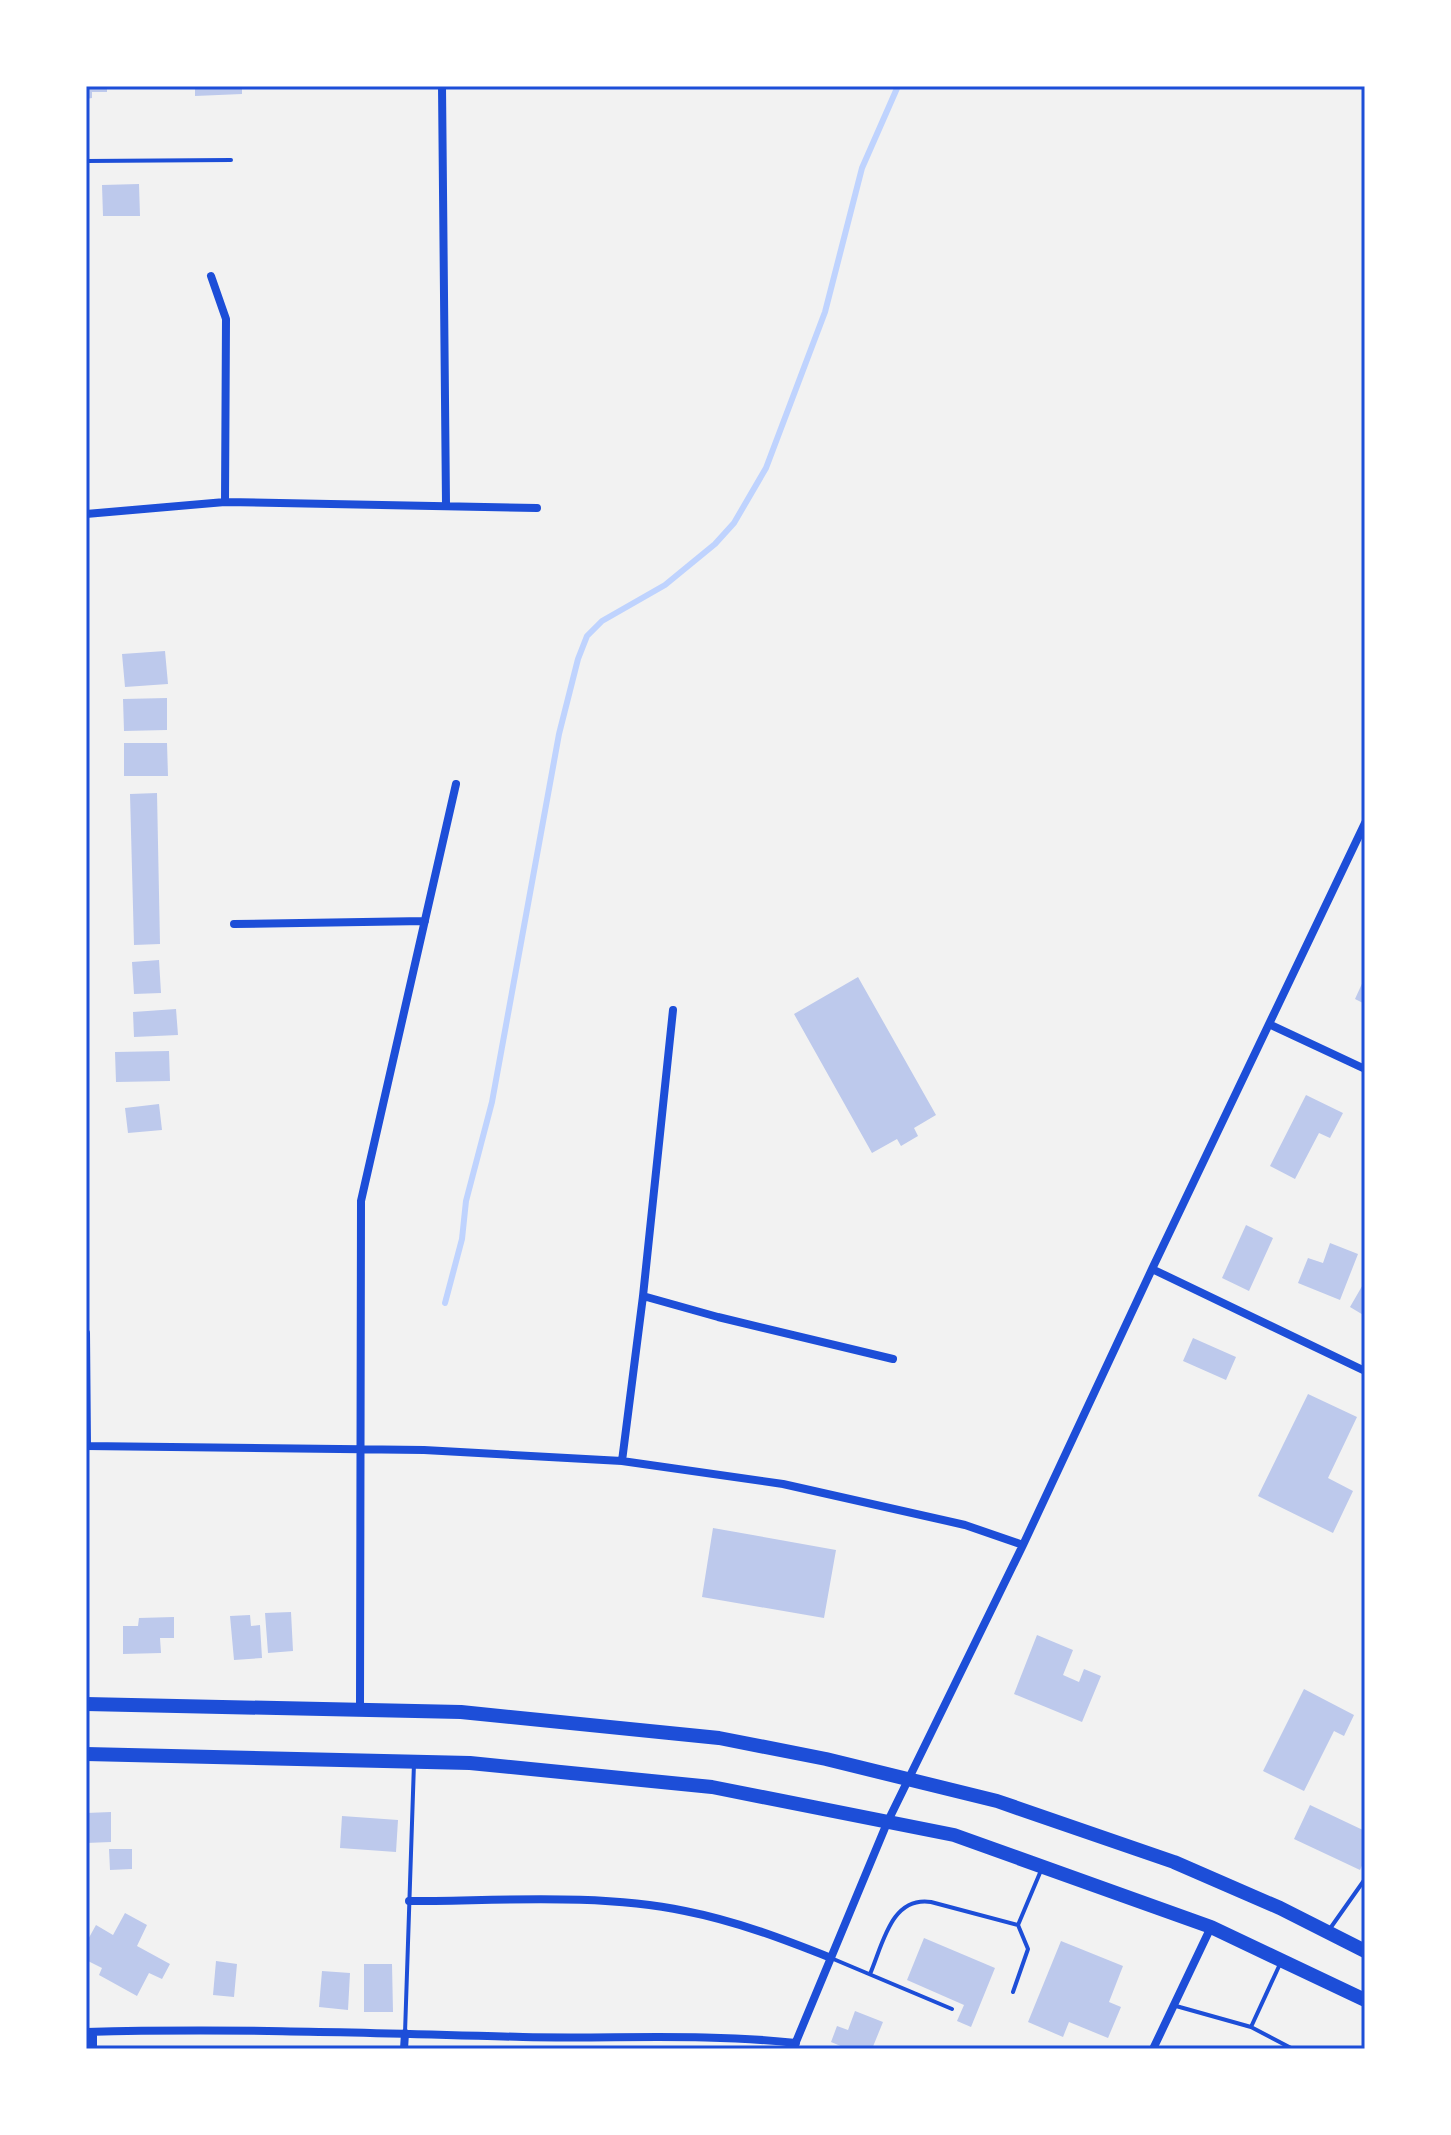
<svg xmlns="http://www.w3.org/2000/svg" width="1451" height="2135" viewBox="0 0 1451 2135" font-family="Roboto,sans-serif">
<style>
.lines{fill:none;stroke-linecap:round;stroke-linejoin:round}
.stream{stroke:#bfd3fe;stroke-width:6}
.building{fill:#bdc9ec}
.service{stroke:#1d4ed8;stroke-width:4}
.minor{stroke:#1d4ed8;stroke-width:8}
.trunk{stroke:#1d4ed8;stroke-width:14}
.neatline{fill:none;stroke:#1d4ed8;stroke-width:3}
</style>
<rect width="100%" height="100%" fill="#f2f2f2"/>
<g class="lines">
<path class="stream" d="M445 1303 462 1239 466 1201 492 1102 559 734 578 659 587 636 602 621 665 585 715 544 734 523 766 468 825 312 862 168 898 86"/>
</g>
<path class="building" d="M86 86H107V92H92V98L86 99Z
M195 86H242V94L195 96Z
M139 184 140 216H103L102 185Z
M165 651 168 684 125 687 122 654Z
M167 698V730L124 731 123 699Z
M124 743H167L168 776H124Z
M157 793 160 944 134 945 130 794Z
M159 960 161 993 134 994 132 962Z
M858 977 936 1115 914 1128 918 1136 901 1146 897 1139 872 1153 794 1014Z
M1365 977V1004L1355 999Z
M176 1009 178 1035 134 1037 133 1012Z
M169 1051 170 1081 116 1082 115 1052Z
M1306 1095 1343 1113 1330 1138 1319 1133 1295 1179 1270 1166Z
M159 1104 162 1130 128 1133 125 1108Z
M1246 1225 1273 1238 1249 1291 1222 1278Z
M1330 1243 1358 1254 1340 1300 1298 1283 1308 1258 1323 1263Z
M1365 1281V1316L1350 1307Z
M1193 1338 1236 1357 1226 1380 1183 1361Z
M1308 1394 1357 1417 1328 1478 1353 1491 1333 1533 1258 1496Z
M713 1528 836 1550 824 1618 702 1597Z
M291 1612 293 1651 268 1653 265 1613Z
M250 1615 251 1626 260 1625 262 1658 234 1660 230 1616Z
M174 1617V1638H160L161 1653 123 1654V1626H138L139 1618Z
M1037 1635 1073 1650 1063 1675 1079 1682 1084 1669 1101 1676 1082 1722 1014 1694Z
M1304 1689 1354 1715 1344 1736 1334 1731 1304 1791 1263 1771Z
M1310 1805 1365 1831V1859L1360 1870 1294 1839Z
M111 1812V1842L86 1843V1813Z
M342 1816 398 1820 396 1852 340 1848Z
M109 1849H132V1869L110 1870Z
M125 1913 147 1925 137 1946 170 1964 162 1979 149 1973 137 1996 99 1975 102 1968 86 1960V1943L96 1925 113 1935Z
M924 1938 995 1968 971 2027 957 2021 964 2005 907 1980Z
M1061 1941 1123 1966 1109 2002 1121 2007 1108 2038 1069 2022 1063 2037 1028 2022Z
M216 1961 237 1964 234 1997 213 1995Z
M364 1964H392L393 2012H364Z
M322 1971 350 1973 348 2010 319 2007Z
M855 2011 883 2022 872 2049H843V2047L831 2042 837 2026 848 2030Z"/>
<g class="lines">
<path class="service" d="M86 161 231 160
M86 1465 87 1446
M1329 1930 1365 1879
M831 1958 952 2009
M870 1974C883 1944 891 1896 931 1902L1018 1925 1042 1868
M1013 1992 1028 1949 1018 1925
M1176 2006 1251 2027 1293 2049
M1251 2027 1280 1964
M405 2033 414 1763"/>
<path class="minor" d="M442 86 446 504
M211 276 226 319 225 502
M86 514 225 502 537 508
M234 924 425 921
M1269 1024 1365 1069
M1152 1269 1365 1371
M643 1296 718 1317 893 1359
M86 1333 87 1446
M86 1446 424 1450 622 1461 783 1484 965 1525 1023 1545
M622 1461 643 1296 673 1010
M360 1710 361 1201 456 784
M409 1901C497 1901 598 1893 685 1911 736 1921 783 1939 831 1958
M86 2032C232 2028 377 2033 523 2037 614 2039 705 2033 796 2043
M93 2032V2049
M404 2049 405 2033
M793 2049 887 1823 1023 1545 1152 1269 1365 823
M1153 2049 1211 1927"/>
<path class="trunk" d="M86 1704 461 1712 719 1738 826 1759 997 1801 1174 1862 1280 1908 1365 1951
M86 1754 470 1763 712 1787 954 1835 1211 1927 1365 2000"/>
</g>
<rect width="1451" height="2135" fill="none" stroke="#ffffff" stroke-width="176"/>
<rect x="88" y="88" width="1275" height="1959" class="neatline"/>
</svg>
